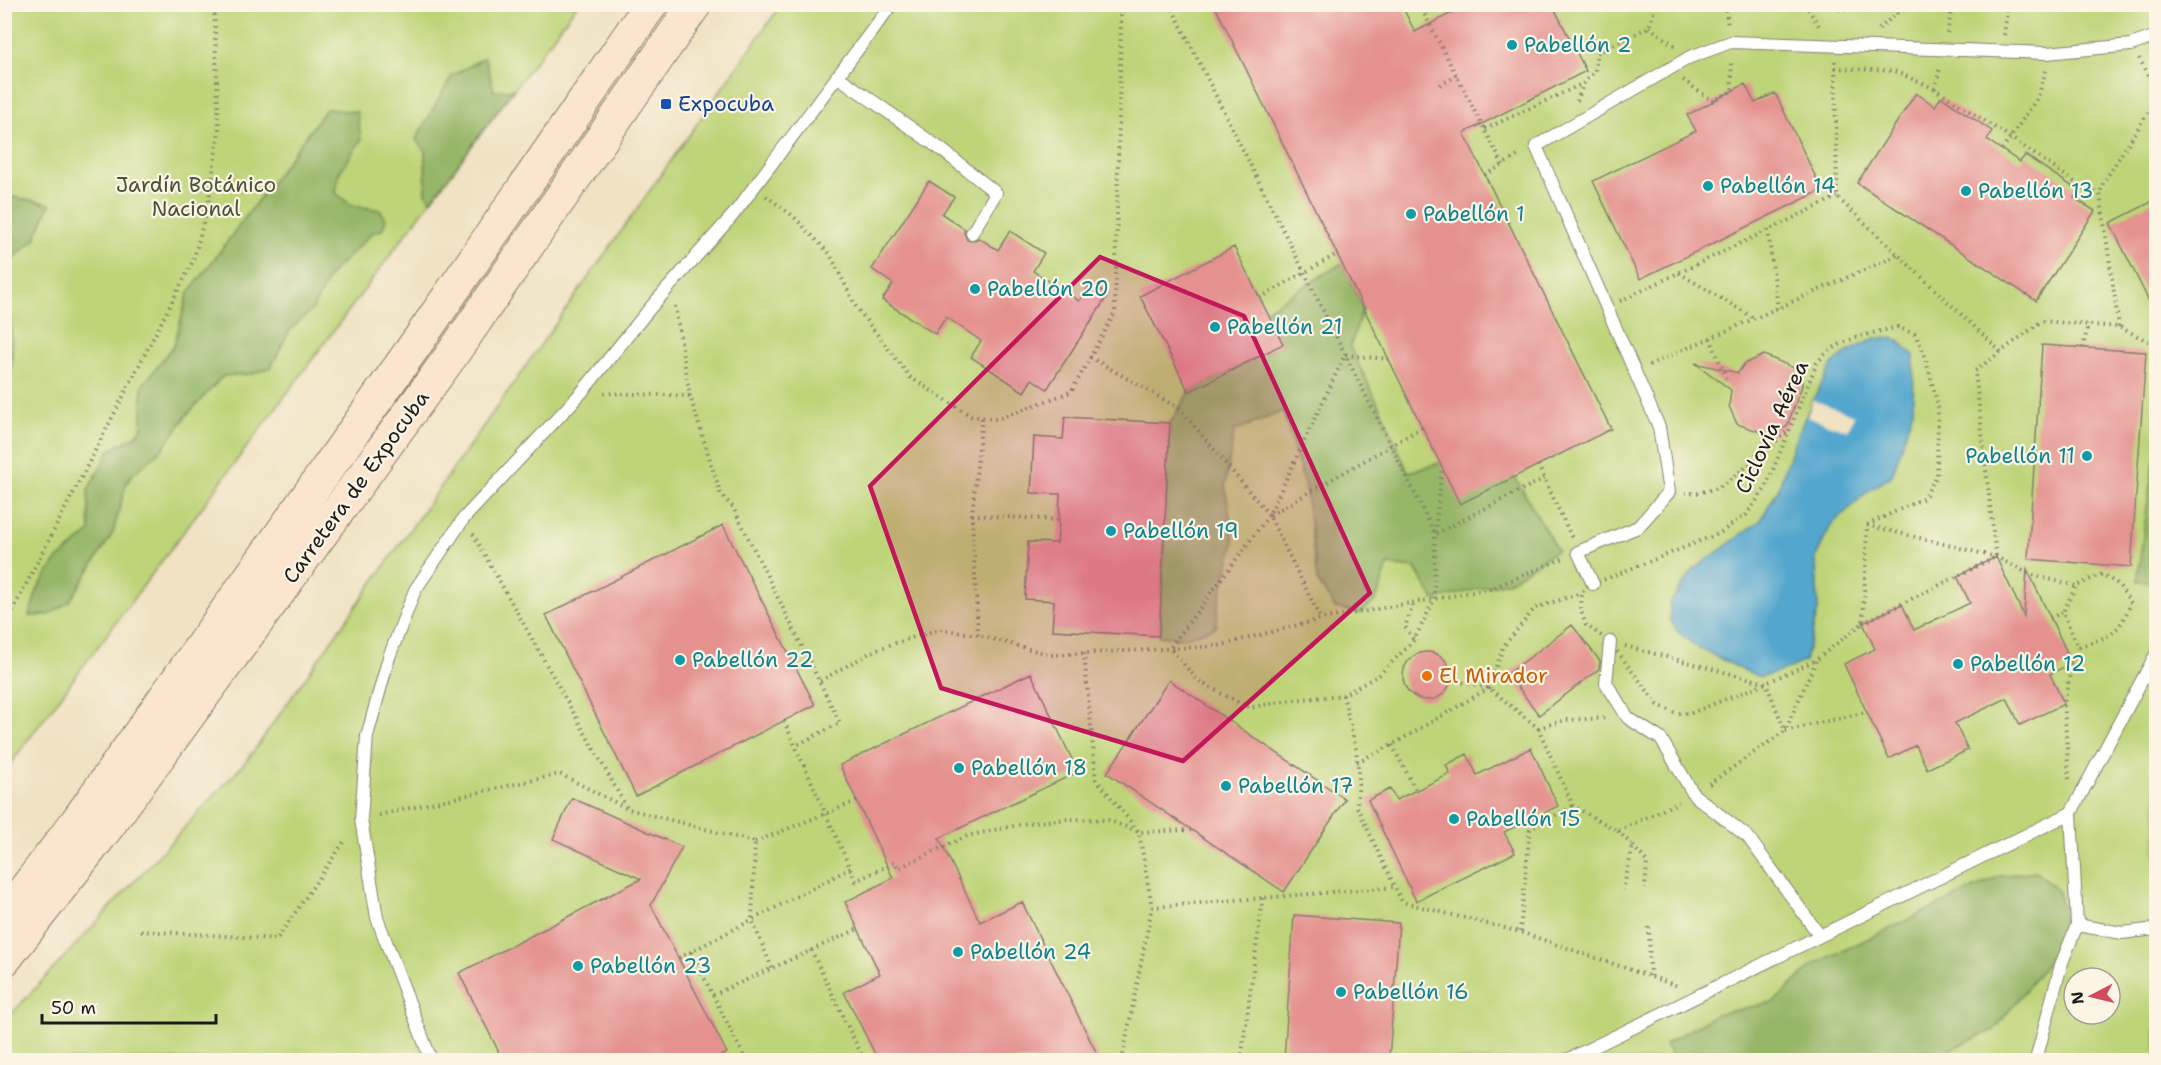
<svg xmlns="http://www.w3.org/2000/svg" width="2161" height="1065" viewBox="0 0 2161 1065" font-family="'Shantell Sans',sans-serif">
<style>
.green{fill:#bed478;stroke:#6d784a;stroke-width:1.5;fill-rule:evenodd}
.forest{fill:#96b668;stroke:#596942;stroke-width:1.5}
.water{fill:#52a6ce;stroke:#376175;stroke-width:1.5}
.pier{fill:#f0e2c3}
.building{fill:#e4918f}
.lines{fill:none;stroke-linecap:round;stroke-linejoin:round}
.lane-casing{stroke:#867f70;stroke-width:14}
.secondary-casing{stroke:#867f70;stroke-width:35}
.path{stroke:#867f70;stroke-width:4;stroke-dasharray:1.5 4.5;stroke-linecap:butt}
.lane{stroke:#fff;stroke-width:12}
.secondary{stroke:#fbe5cf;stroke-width:33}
.marked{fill:#c2185b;fill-opacity:0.2;stroke:#c2185b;stroke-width:4.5;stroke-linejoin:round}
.culture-dot{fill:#0f9aa8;stroke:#fcf5e5;stroke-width:2}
.transit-dot{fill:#1a4fb4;stroke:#fcf5e5;stroke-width:2}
.food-dot{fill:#e8710a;stroke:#fcf5e5;stroke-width:2}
.labels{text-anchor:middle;stroke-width:4.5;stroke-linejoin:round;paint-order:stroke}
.culture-label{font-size:21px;fill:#0d838f;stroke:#fcf5e5;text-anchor:start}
.transit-label{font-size:21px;fill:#164399;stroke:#fcf5e5;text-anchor:start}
.park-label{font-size:21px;fill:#4d5338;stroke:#fcf5e5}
.street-label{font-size:21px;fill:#1c1c1c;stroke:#fcf5e5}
.food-label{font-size:21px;fill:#c56008;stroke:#fcf5e5;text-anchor:start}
</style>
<rect width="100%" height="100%" fill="#fcf5e5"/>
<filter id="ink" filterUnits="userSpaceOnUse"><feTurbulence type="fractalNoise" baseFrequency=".0167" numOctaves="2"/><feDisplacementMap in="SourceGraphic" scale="12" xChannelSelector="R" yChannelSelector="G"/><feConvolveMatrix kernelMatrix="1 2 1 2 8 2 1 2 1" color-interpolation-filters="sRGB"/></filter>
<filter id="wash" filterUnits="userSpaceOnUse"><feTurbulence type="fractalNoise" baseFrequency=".008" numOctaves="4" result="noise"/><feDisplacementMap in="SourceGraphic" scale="24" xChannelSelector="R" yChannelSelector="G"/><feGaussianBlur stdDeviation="1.35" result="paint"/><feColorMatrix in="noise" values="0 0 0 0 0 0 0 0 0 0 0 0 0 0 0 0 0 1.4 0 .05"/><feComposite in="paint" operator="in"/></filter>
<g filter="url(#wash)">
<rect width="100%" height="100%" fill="#f0e2c3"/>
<path class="green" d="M4 5H577L5 771H4Z
M781 5H2156V1060H5L4 1022 248 759ZM2074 978H2110V1014H2074Z"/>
<path class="forest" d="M485 57 494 91 514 89 431 201 426 193 425 151 416 139 452 76Z
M326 109 357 112 361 140 339 173 336 193 351 205 380 210 386 219 382 230 373 232 330 275 312 310 290 330 271 367 252 374 223 376 187 415 163 448 131 476 126 484 113 533 70 601 49 615 29 616 38 588 56 561 90 532 88 490 110 450 136 436 142 427V386L174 345 188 294Z
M14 197 50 204 35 239 5 266V200Z
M1342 263 1363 308 1350 347 1384 416 1408 472 1440 463 1515 477 1557 550 1510 581 1434 600 1415 568 1388 565 1376 600 1360 613 1335 608 1317 580 1306 490 1283 411 1234 431 1225 486 1234 543 1218 604 1216 627 1184 638 1159 636 1170 423 1189 392 1283 344 1266 310Z
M5 294C15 333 14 368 5 407Z
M2156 451V583L2137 582 2150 485Z
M2036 871 2059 892 2066 932 2047 963 1994 1030 1927 1060H1674L1665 1044 1717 1014 1774 1002 1813 965 2000 876Z"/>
<path class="water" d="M1875 338H1895L1914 355 1913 410 1892 476 1868 491 1831 525 1816 557 1818 610 1805 661 1786 670 1761 677 1743 670 1697 647 1679 633 1670 620V603L1694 569 1760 521 1778 489 1792 447 1813 400 1832 365 1848 352Z"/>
<path class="pier" d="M1813 400 1854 415 1848 431 1807 417Z"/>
<g id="blocks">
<path class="building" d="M1214 4H1401L1415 32 1469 4H1552L1586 71 1464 133 1611 429 1460 504Z
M1745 84 1755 103 1775 93 1822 190 1640 279 1593 181 1696 131 1687 115Z
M1916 93 1935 106 1941 97 1992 131 1987 140 2020 162 2025 155 2079 191 2074 198 2095 211 2036 301 1857 183Z
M929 181 954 197 942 214 965 229 964 233 967 240 972 241 979 238 998 250 1010 231 1044 253 1033 271 1079 301 1091 284 1108 295 1047 389 1032 379 1024 392 971 357 981 341 946 317 935 334 882 300 893 284 872 269Z
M2157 199V317L2110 223Z
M1234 247 1283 344 1189 392 1140 296Z
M2042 345 2146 352 2131 567 2028 559Z
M1764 355 1801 371 1802 386 1787 426 1772 436 1737 424 1729 406 1731 390 1695 363 1738 373 1744 364Z
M1065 417 1170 423 1159 636 1052 630 1054 601 1025 599 1028 542 1057 543 1059 520 1060 494 1031 493 1034 437 1063 439Z
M723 525 815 705 636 796 546 615Z
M1996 557 2024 616 2027 569 2072 663 2050 674 2064 704 2020 725 2007 698 1955 723 1968 750 1927 769 1916 745 1889 759 1844 664 1875 649 1863 623 1902 604 1914 630 1970 603 1957 576Z
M1572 625 1600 661 1599 669 1539 715 1508 674Z
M1403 676a24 24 0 1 1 48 0a24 24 0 1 1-48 0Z
M1031 673 1078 772 939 838 980 922 1022 902 1100 1060H878L844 992 880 974 845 902 893 878 840 765Z
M1169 680 1345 799 1284 892 1107 773Z
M1531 748 1558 806 1504 832 1515 853 1416 901 1368 800 1390 789 1396 800 1450 774 1446 765 1467 754 1477 775Z
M572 798 682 847 651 905 727 1053 712 1060H503L459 973 641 879 553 839Z
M1294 915 1399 923 1389 1060H1284Z"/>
</g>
</g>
<g filter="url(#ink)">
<use href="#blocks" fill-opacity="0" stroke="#867f70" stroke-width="1.5"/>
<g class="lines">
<defs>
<path id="lane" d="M837 76 942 150 996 193 972 233
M1593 584 1578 552 1638 527 1669 492 1659 427 1536 146 1690 57 1731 42 2047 53 2131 45 2156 36
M1610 642 1606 683 1628 718 1661 739 1694 795 1748 837 1820 936
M2077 925 2122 933 2156 929
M431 1060 377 918 361 819 367 736 389 657 415 590 464 518 582 392 651 307 733 215 892 4
M1567 1060 2071 813 2156 654
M2036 1060 2061 965 2077 925 2071 813"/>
<path id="secondary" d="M4 917 78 820 420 338 651 4
M4 960 105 830 451 356 695 4"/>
</defs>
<use href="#lane" class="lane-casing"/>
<use href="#secondary" class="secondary-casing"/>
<path class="path" d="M1170 4 1435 534 1545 478
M1419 4 1503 165
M1725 4 1728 26
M1805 4 1821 29
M1828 4C1841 14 1855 9 1869 4
M1880 4 1897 13
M1649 27 1675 46
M1879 29 1897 13 1913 4
M1947 33 1953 4
M2004 35 2008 4
M2139 58 2156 88
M1835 61 1837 197 2001 352
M1835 68 1894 71 1935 89 2010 137 2083 188 2100 194
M1683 80 1713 101 1732 91 1731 60
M1440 85 1457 76
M1935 89 1940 67
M1577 101 1584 83
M1485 129 1584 83 1595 71 1597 53 1649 27 1656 4
M2002 150 2038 97 2046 70
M1485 175 1521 154
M766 196 793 216 830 254 856 307 910 377 971 416 996 419 1071 392 1115 313 1121 14 1128 4
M1768 230 1778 308
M1679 273 1754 318
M1260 298 1337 254
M1620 301 1837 197
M675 306 690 396 721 495 733 507 840 723 795 746
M1897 327 1915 334 1924 353 1938 405 1937 475 1924 498 1867 525 1863 623 1816 660 1766 683 1691 713H1676L1658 705 1610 642 1586 625 1581 611 1582 592 1593 584 1718 534 1746 515 1765 489 1817 363C1837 338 1868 335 1897 327Z
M2119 327 2100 194 2103 183 2156 100
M1710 338 1726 378
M2083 348 2088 324
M1090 357 1180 409 1269 515 1321 619
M1389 359 1345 355 1269 515 1170 648 1198 681 1249 708 1284 701 1343 695 1379 675 1414 640 1434 600 1435 534 1442 466
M1649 365 1898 255
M604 393 690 396
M1538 465 1572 538
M1685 493H1698L1718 488 1761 456 1786 432
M972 515 1059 520
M1270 515 1423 427
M1867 525 1996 557 2029 574 2076 586
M473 534 627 808
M1413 605 1405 627 1414 640
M2050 618 2063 612
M1863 623 1996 557 1975 371 2042 321 2119 327 2156 345
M4 627 193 261 208 206 219 130 214 4
M978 635 972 515 982 417
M1625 646 1766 683 1785 731 1866 712
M1084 653 1096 779 1139 832 1152 907 1122 1060
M1451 680 1489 688 1538 728 1573 806 1618 831 1679 802
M820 681 877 649 940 629 978 635 1051 655 1218 646 1321 619 1490 589 1564 558
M1343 695 1356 749 1359 777 1357 807 1402 902 1520 932 1678 986
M784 721 856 881 895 862 898 868 967 836 1027 823 1068 819 1108 820 1139 832 1192 830
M1538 728 1565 720 1608 718
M1392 745 1416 791
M1357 762 1392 745 1489 688 1503 647 1535 608 1581 593
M2069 779 2064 704 2072 663 2078 647 2063 612 2076 586 2102 574 2118 584 2131 603C2118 636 2109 636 2078 647
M1709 784 1785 731 1816 661
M379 815 560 774 628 809 755 842 752 920 772 968
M1618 831 1633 846 1623 890
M755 842 857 801
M1633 846 1647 862 1645 889
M1152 907 1395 887
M1649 927 1650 976
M141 931 277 939 346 839
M1520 932 1530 829 1573 806
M811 950 864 1060
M691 952 746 1060
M679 958 851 868
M713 995 858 929
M1241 1060 1263 898"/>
<use href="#lane" class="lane"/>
<use href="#secondary" class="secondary"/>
</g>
</g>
<path class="marked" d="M1100 257 1244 316 1370 593 1183 761 941 688 870 486Z"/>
<g class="culture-dot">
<circle cx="1512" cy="45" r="6"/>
<circle cx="1708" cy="186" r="6"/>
<circle cx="1966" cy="191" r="6"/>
<circle cx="1411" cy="214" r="6"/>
<circle cx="975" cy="289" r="6"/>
<circle cx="1215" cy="327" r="6"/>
<circle cx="2087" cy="456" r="6"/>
<circle cx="1111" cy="531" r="6"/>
<circle cx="680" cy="660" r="6"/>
<circle cx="1958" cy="664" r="6"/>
<circle cx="959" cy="768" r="6"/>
<circle cx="1226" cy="786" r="6"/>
<circle cx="1454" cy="819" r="6"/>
<circle cx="958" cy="952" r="6"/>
<circle cx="578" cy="966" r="6"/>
<circle cx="1341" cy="992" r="6"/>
</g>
<rect class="transit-dot" x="660" y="98" width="12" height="12" rx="3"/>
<circle class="food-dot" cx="1427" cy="676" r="6"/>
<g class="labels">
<g class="culture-label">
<text x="1524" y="52">Pabellón 2</text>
<text x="1720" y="193">Pabellón 14</text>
<text x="1978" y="198">Pabellón 13</text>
<text x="1423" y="221">Pabellón 1</text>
<text x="987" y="296">Pabellón 20</text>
<text x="1227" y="334">Pabellón 21</text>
<text x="2075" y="463" text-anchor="end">Pabellón 11</text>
<text x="1123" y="538">Pabellón 19</text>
<text x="692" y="667">Pabellón 22</text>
<text x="1970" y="671">Pabellón 12</text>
<text x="971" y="775">Pabellón 18</text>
<text x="1238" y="793">Pabellón 17</text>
<text x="1466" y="826">Pabellón 15</text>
<text x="970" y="959">Pabellón 24</text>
<text x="590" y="973">Pabellón 23</text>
<text x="1353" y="999">Pabellón 16</text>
</g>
<g class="transit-label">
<text x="678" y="111">Expocuba</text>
</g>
<g class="park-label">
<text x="196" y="192">Jardín Botánico<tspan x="196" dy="24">Nacional</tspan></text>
</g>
<g class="street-label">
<text transform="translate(1772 427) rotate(-65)" y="7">Ciclovía Aérea</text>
<text transform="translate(356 487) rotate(-54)" y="7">Carretera de Expocuba</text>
</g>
<g class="food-label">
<text x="1439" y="683">El Mirador</text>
</g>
</g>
<rect width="2161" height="1065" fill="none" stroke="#fcf5e5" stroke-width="24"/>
<g transform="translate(2092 996) rotate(263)"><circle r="28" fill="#fcf5e5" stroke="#a29e95" stroke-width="1.5"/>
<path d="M0-4.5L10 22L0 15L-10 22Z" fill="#d1495b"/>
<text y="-9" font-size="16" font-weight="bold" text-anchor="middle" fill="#1c1c1c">N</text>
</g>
<path d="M42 1014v9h174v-9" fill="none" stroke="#1c1c1c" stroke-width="3"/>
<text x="51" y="1014" font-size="18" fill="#1c1c1c" stroke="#fcf5e5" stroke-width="4.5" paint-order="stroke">50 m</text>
</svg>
